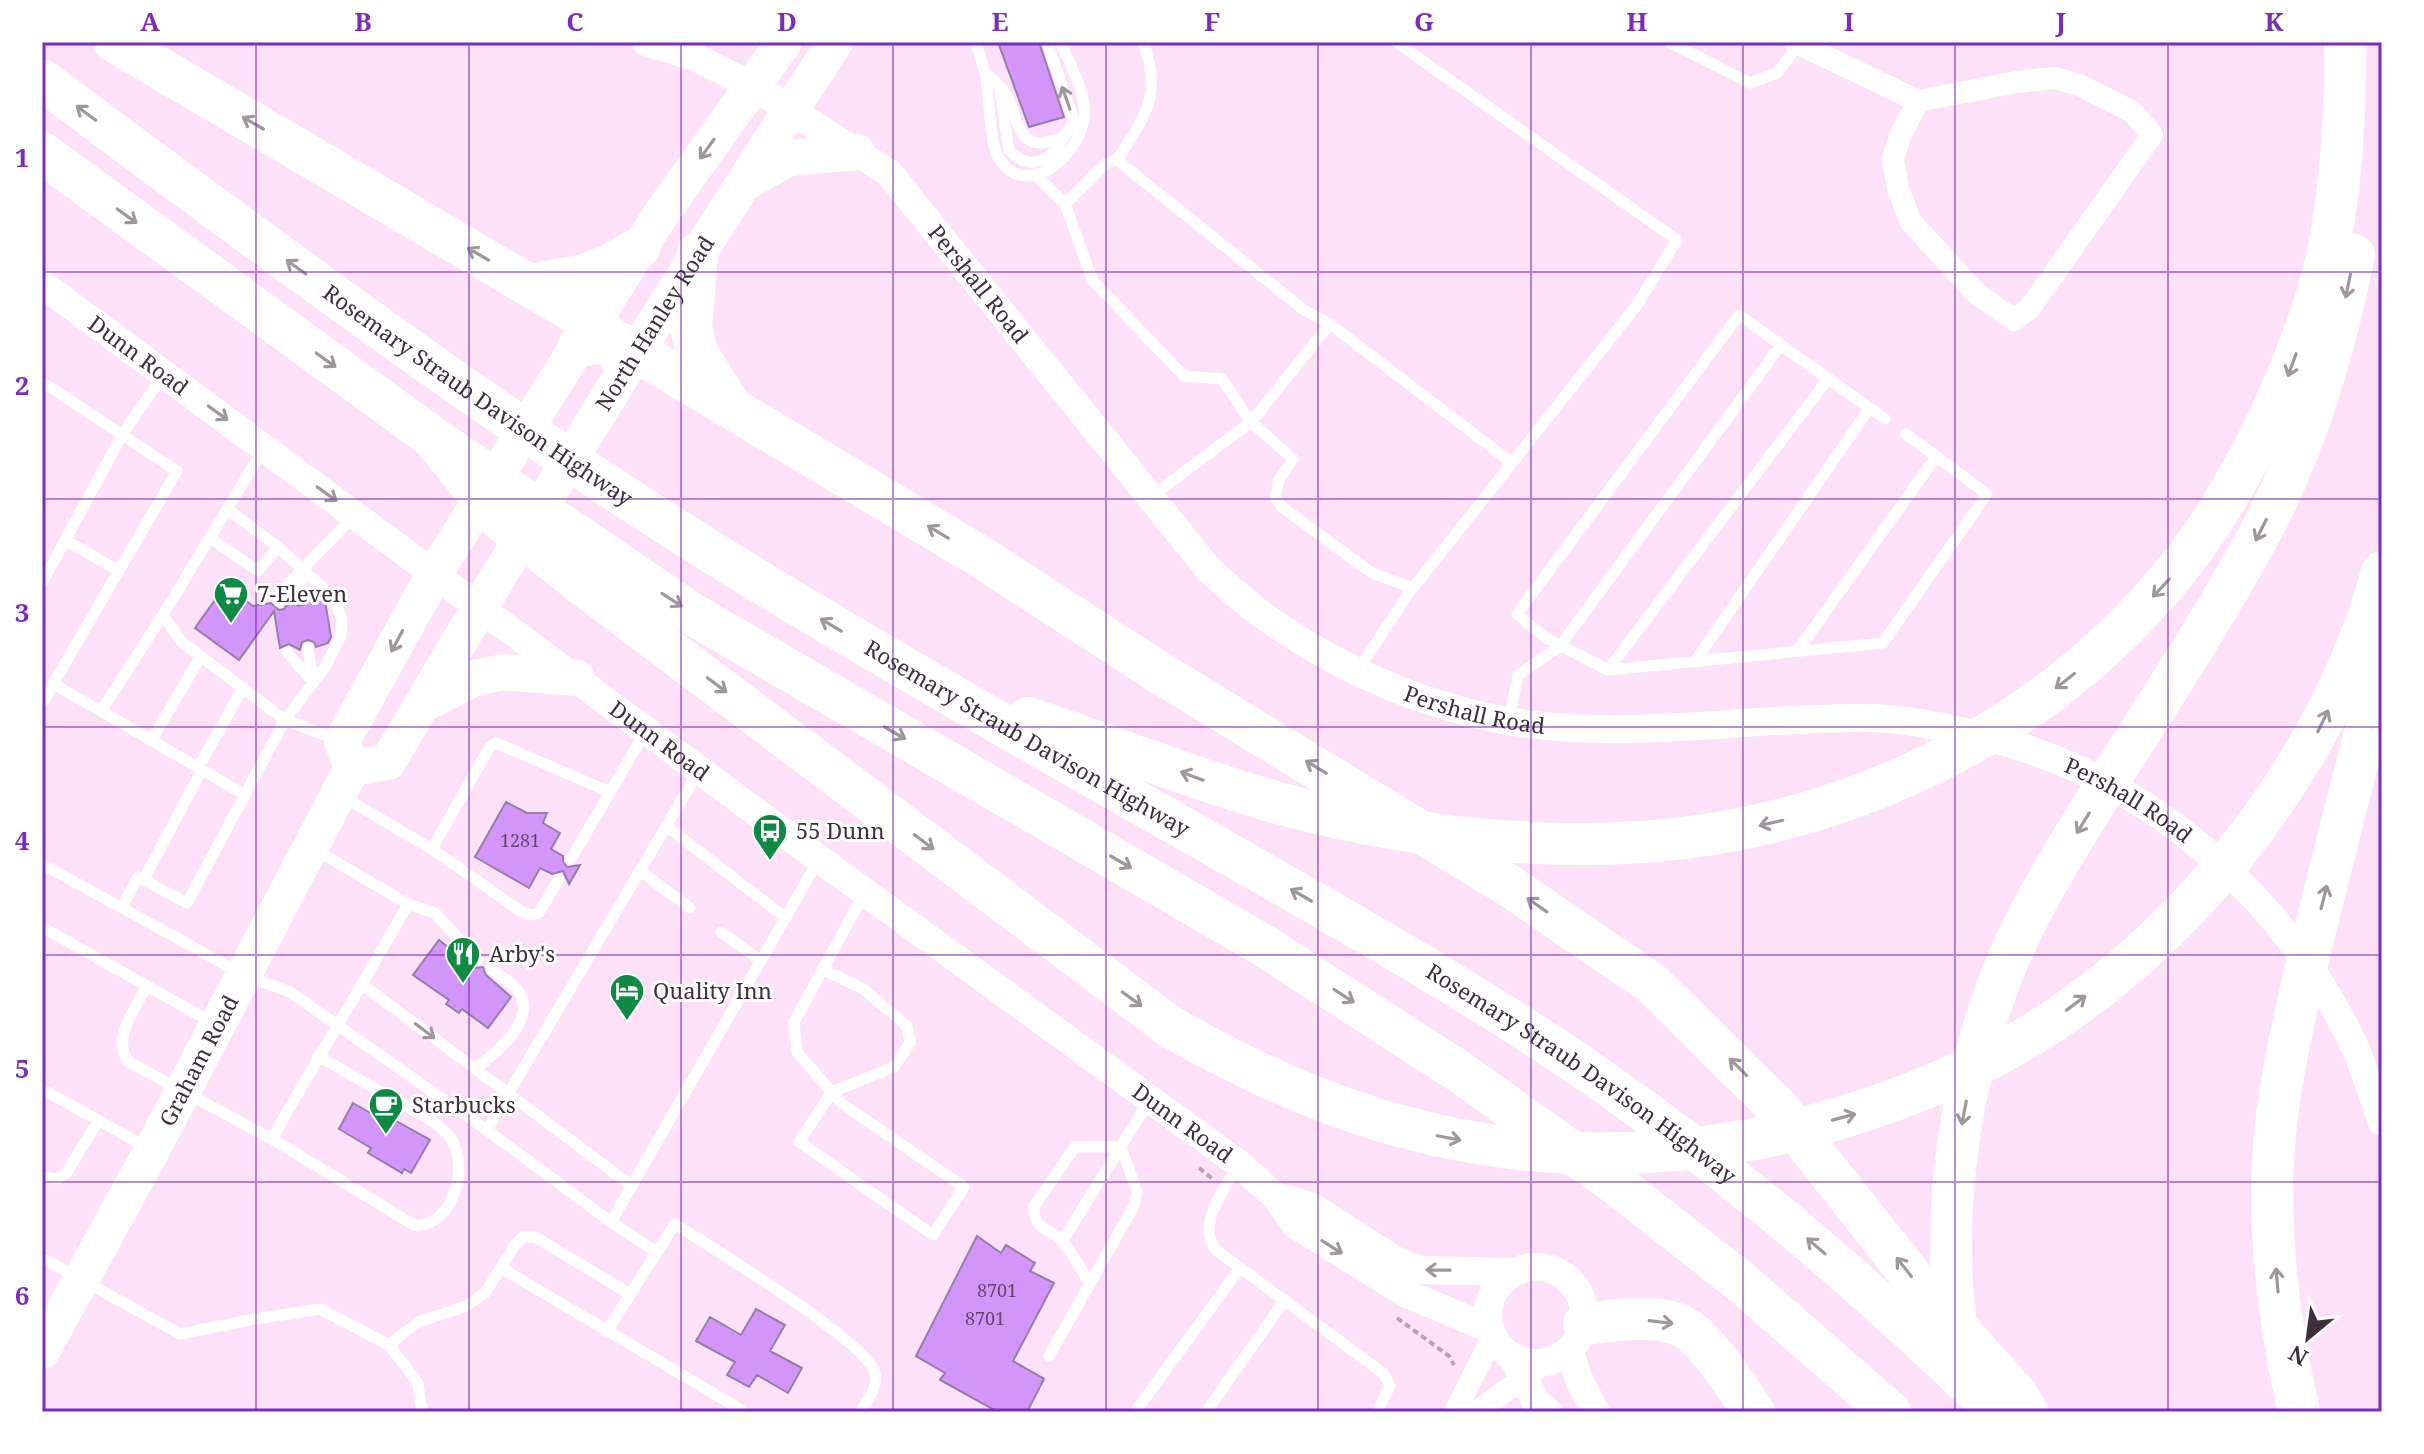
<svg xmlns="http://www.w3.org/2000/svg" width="2424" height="1454" viewBox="0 0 2424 1454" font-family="'Noto Serif',serif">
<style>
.building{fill:#d295f9;stroke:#977da9;stroke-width:2}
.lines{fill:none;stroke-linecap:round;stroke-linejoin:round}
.path{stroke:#b9a1b5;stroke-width:4;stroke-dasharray:6 4;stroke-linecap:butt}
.service{stroke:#fff;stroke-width:11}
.minor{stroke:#fff;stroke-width:22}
.tertiary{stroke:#fff;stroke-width:28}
.primary{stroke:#fff;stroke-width:36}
.motorway{stroke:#fff;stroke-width:42}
.oneway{stroke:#9f969e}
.grid{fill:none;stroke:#7b2cbf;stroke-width:2;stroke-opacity:0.55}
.labels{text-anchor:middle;stroke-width:6;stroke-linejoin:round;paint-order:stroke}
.number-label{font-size:18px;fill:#64486c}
.street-label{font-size:22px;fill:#3f2e3d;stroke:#fff}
.poi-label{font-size:22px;fill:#3f2e3d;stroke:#fff;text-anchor:start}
.neatline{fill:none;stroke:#7b2cbf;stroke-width:3}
.grid-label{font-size:26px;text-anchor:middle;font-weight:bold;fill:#7b2cbf}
</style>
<rect width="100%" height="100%" fill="#fde1f8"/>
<path class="building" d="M998 42H1039L1064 117 1029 127Z
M225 586 253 606 271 603 279 610 284 609 290 600 299 606 305 604 308 597 318 596 325 601 331 637 328 643 316 647 314 642 308 640 302 642 300 650 289 644 280 648 274 611 239 660 195 628Z
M506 802 527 813H547L543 823 560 833 551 849 563 856V862L567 867 580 865 569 884 563 871 552 874 540 868 529 888 475 857Z
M439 940 475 968 483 967 486 975 511 997 488 1028 462 1009 459 1013 446 1004 449 1000 413 975Z
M353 1103 386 1122 389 1117 430 1140 411 1173 404 1169 402 1173 368 1153 371 1148 339 1129Z
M977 1236 1001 1253 1006 1245 1035 1263 1030 1271 1054 1283 1013 1361 1044 1379 1027 1412H998L940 1380 945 1373 916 1356Z
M756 1309 785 1325 770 1351 802 1368 788 1393 757 1375 749 1387 727 1375 735 1362 696 1341 710 1317 741 1335Z"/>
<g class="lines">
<path class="path" d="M1199 1168 1214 1180
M1397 1318 1449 1356 1454 1365"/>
<path class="service" d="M976 42C979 54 984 66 986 78 989 96 990 144 998 157 1026 203 1079 156 1084 118 1087 92 1070 65 1060 42
M1396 42 1677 240 1637 305 1512 463
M1669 42 1750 83 1777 73 1801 42
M985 73C993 80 1003 87 1007 96 1019 121 1018 153 1055 140 1067 137 1072 128 1073 117L1047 42
M999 85 1009 150C1029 172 1052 162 1063 138
M1117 160C1145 117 1163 95 1143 42
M1038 177 1065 204 1093 281 1184 376 1222 379 1251 422 1152 496
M1065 204 1108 162 1117 160 1304 310 1330 324
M42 382 177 471 53 684
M1885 419 1739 315 1517 614 1546 638 1608 670 1883 643 1987 494 1906 434
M263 450 163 615 182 642 285 720 338 740
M210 538 258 571 278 547 227 509
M65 540 119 571
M42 583 122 435 164 374
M299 598 302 571
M279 602 289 583 355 515
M308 648 313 681
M1798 650 1936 457
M287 652 313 682
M1696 660 1869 409
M1608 670 1828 379
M1357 672 1409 593 1512 463 1330 324 1251 422 1293 459 1279 480 1275 498 1282 507 1372 573 1413 588
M42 704 53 684 101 711 163 615
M101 711 245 795
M1509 720 1518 675 1560 646 1781 345
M151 741 201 656
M198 768 243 688
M343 797 432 849
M666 826 786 918
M314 849 408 904C364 983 316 1060 272 1139L414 1225C452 1229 472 1165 449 1136 435 1119 412 1110 393 1099 368 1085 343 1070 318 1056
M571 859 646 731
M42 864 244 975 290 992 487 1130 700 769
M640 871 690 908
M144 879 202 770
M559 879 539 913 531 915 522 912 432 849 489 748 496 743 610 792
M408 904 435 913 478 960
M122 907 138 877 187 903 285 720 325 667 341 636 342 619 333 597 278 547
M42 927 213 1023
M721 932 761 961
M822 969 863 989 907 1026 910 1043 894 1067 832 1092 799 1142 933 1235 964 1187 842 1104 797 1052 794 1022 865 892
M363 985 632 1186
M146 987C135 1010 111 1039 129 1062L272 1139
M476 1068C494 1055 536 1021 520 994 514 984 501 976 491 969
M42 1089 148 1148
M487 1130 611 1222 818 861
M1238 1165C1224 1191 1196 1223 1216 1250L1383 1373 1390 1386 1377 1412
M42 1177 58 1179 67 1172 98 1121
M611 1222 655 1251
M1063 1240 1149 1101
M42 1258 180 1334 255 1319 320 1309 389 1345 418 1322 464 1307 485 1293 515 1245 523 1237H535L630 1294
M501 1268 745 1412
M1090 1284C1082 1271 1074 1256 1065 1244 1053 1226 1034 1235 1034 1206L1075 1147H1121
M607 1331 675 1224C710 1247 865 1340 875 1373 879 1387 867 1400 860 1412
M389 1345 418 1383 422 1412
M1049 1356 1134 1206 1137 1192 1121 1147
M1135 1412 1240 1268
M1206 1412 1285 1300"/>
<path class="minor" d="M1795 42 1918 101
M2055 78 2079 85 2133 112 2152 135 2030 308 2014 320 1977 294 1911 222 1898 189 1893 158 1901 134 1918 101 2017 82Z
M1455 1412 1493 1336
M1477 1412 1544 1363"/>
<g class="tertiary">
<path id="s1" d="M646 42 695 57 753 86 889 173 1210 571C1228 586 1245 603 1264 616 1342 672 1433 711 1528 724 1639 739 1753 717 1864 718 1904 718 1944 727 1982 736 2146 776 2281 892 2353 1043 2365 1069 2373 1096 2382 1122"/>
<path id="s2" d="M42 284 833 869 1239 1164 1275 1196 1296 1225 1405 1293 1490 1329"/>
<path d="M1275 1196 1311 1206 1398 1262 1421 1270 1516 1272"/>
<circle cx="1536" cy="1315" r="48"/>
<path d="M1569 1351 1581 1384 1596 1412"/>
<path d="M1512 1356 1536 1402 1548 1412"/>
</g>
<g class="primary">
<path d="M748 181 789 158 857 152"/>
<path d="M422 705 475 678 503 672 577 678"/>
<path id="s3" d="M352 768 388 762C531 518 680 279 835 42"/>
<path id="s4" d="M42 1351 152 1150 352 768 342 741 435 573 661 214 784 42"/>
</g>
<g class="motorway">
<path d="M115 42 593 323 613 340 620 357"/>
<path id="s5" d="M42 80C278 255 512 432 765 585 911 673 1059 758 1208 842 1339 917 1471 990 1595 1076 1739 1176 1871 1290 1997 1412"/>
<path d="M42 153 432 437 694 615 1261 944 1460 1072 1616 1184 1741 1282 1890 1412"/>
<path d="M697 254 691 327 697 353 727 401"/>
<path d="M530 285 581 276 610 265 639 248"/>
<path d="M579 346 613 340 636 351 981 557 1155 670 1511 887 1651 983 1778 1108 1916 1282 2017 1395 2027 1412"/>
<path d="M432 437 497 517 587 588 1169 1026C1267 1082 1364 1124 1477 1143 1653 1173 1838 1137 1996 1055 2175 961 2330 767 2382 572"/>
<path d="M1028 718C1106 744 1183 775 1261 798 1366 829 1477 844 1585 844 1809 844 2027 750 2171 577 2212 528 2244 471 2271 414 2296 359 2319 301 2330 242 2342 175 2346 109 2345 42"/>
<path d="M1584 1324C1613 1321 1647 1314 1677 1324 1704 1333 1737 1388 1754 1412"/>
<path d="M1957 1336C1940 1208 1960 1069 2012 951 2036 897 2067 848 2098 798 2153 711 2210 625 2259 535 2306 448 2334 352 2354 255"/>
<path d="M2299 1412C2280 1329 2269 1245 2273 1160 2277 1085 2296 1011 2313 939 2335 849 2358 759 2382 669"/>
</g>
</g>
<defs><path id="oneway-shaft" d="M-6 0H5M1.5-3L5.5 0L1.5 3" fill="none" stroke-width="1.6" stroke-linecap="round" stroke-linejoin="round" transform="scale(2)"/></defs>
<g class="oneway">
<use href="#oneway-shaft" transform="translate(1066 98) rotate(-109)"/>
<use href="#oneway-shaft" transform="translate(86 113) rotate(-143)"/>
<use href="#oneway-shaft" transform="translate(253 123) rotate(-150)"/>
<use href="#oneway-shaft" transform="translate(707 149) rotate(126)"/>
<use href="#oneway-shaft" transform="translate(127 216) rotate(36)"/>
<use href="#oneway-shaft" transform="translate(478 254) rotate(-150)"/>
<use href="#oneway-shaft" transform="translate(296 267) rotate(-144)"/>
<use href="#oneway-shaft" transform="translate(2348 286) rotate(102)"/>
<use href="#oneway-shaft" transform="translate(326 360) rotate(36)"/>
<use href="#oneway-shaft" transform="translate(2292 365) rotate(110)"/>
<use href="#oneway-shaft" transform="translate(218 413) rotate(36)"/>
<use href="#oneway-shaft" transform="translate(327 494) rotate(36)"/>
<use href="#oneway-shaft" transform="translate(2261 530) rotate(117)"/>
<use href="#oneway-shaft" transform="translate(938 532) rotate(-149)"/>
<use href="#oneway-shaft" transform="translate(2161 588) rotate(133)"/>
<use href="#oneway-shaft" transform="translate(672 600) rotate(33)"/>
<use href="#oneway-shaft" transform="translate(831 625) rotate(-149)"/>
<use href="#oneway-shaft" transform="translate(397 641) rotate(118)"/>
<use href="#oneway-shaft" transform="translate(2065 681) rotate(142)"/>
<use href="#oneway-shaft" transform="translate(717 685) rotate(37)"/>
<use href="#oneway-shaft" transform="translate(2323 721) rotate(-64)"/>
<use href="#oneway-shaft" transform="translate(895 733) rotate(30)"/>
<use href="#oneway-shaft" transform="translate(1316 767) rotate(-149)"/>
<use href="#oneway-shaft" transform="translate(1192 776) rotate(-159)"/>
<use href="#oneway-shaft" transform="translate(1771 823) rotate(167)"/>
<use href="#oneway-shaft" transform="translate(2083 823) rotate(122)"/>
<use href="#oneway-shaft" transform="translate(924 842) rotate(37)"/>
<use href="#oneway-shaft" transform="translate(1121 862) rotate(30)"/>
<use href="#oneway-shaft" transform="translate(1301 895) rotate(-150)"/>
<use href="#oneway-shaft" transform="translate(2324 897) rotate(-76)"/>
<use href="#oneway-shaft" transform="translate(1537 905) rotate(-145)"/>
<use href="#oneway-shaft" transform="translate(1344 996) rotate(33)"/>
<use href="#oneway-shaft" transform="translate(1132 999) rotate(36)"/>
<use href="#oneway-shaft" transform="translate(2076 1003) rotate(-37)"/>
<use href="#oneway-shaft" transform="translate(425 1031) rotate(37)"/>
<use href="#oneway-shaft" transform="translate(1738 1067) rotate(-135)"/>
<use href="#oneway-shaft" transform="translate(1964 1113) rotate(101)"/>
<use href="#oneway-shaft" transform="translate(1844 1117) rotate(-15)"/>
<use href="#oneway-shaft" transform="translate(1449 1138) rotate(11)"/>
<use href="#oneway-shaft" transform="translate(1816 1246) rotate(-139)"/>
<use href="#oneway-shaft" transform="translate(1332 1247) rotate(32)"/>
<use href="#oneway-shaft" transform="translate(1904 1267) rotate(-128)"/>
<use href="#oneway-shaft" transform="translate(1438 1270) rotate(-179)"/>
<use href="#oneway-shaft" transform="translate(2277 1280) rotate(-95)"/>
<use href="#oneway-shaft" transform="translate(1661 1322) rotate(7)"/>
</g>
<path class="grid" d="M256 42V1412M469 42V1412M681 42V1412M893 42V1412M1106 42V1412M1318 42V1412M1531 42V1412M1743 42V1412M1955 42V1412M2168 42V1412M42 272H2382M42 499H2382M42 727H2382M42 955H2382M42 1182H2382"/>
<defs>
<symbol id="supermarket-pin" viewBox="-11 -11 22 30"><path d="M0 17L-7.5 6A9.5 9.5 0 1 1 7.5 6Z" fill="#0e8a45" stroke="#fff"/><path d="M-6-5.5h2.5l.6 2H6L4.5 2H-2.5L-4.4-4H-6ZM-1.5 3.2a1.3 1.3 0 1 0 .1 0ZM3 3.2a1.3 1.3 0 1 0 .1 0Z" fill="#fff"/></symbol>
<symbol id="bus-pin" viewBox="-11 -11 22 30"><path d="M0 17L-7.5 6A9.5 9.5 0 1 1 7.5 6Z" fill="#0e8a45" stroke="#fff"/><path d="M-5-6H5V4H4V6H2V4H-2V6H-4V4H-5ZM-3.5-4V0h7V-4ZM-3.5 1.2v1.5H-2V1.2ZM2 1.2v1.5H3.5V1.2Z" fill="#fff"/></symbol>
<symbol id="restaurant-pin" viewBox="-11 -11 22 30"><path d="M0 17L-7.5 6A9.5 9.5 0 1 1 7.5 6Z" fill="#0e8a45" stroke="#fff"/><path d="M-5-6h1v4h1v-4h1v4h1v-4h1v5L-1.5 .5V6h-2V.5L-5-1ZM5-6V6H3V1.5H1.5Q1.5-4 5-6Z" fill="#fff"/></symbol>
<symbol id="hotel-pin" viewBox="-11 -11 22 30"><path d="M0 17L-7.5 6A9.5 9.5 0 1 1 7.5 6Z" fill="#0e8a45" stroke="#fff"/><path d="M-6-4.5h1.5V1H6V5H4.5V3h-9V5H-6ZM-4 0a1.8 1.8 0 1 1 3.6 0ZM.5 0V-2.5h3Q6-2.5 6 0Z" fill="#fff"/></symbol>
<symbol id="cafe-pin" viewBox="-11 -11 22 30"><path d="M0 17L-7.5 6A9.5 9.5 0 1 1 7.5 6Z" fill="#0e8a45" stroke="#fff"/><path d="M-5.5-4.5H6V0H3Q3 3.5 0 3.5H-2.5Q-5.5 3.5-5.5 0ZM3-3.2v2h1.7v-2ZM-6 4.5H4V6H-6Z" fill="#fff"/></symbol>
</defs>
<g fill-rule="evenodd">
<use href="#supermarket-pin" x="211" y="574" width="40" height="54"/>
<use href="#bus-pin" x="750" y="811" width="40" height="54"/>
<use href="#restaurant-pin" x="443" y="934" width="40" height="54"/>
<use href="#hotel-pin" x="607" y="971" width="40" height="54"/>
<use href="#cafe-pin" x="366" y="1085" width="40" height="54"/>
</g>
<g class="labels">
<g class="number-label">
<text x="520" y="847">1281</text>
<text x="997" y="1297">8701</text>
<text x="985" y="1325">8701</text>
</g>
<g class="street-label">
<text dy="8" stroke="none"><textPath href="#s1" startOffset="420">Pershall Road</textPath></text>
<text dy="8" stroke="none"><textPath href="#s3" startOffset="550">North Hanley Road</textPath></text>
<text dy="8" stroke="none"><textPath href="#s2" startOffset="120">Dunn Road</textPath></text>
<text dy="8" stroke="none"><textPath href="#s5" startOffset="538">Rosemary Straub Davison Highway</textPath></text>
<text dy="8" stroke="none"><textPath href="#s1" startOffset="1092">Pershall Road</textPath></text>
<text dy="8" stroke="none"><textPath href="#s5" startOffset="1186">Rosemary Straub Davison Highway</textPath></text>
<text dy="8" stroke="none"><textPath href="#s2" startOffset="768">Dunn Road</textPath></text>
<text dy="8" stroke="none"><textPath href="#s1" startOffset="1764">Pershall Road</textPath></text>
<text dy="8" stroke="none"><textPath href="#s4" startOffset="330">Graham Road</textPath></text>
<text dy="8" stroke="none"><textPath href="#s5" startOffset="1834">Rosemary Straub Davison Highway</textPath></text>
<text dy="8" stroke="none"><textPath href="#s2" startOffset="1416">Dunn Road</textPath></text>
</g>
<g class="poi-label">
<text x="257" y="602">7-Eleven</text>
<text x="796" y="839">55 Dunn</text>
<text x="489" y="962">Arby's</text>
<text x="653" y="999">Quality Inn</text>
<text x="412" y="1113">Starbucks</text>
</g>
</g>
<rect width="2424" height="1454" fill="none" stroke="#ffffff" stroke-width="88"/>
<g transform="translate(2308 1338) rotate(209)" stroke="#ffffff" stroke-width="6" paint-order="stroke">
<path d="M0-6L14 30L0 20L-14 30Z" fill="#3f2e3d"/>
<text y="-12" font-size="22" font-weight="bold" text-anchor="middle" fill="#3f2e3d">N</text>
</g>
<rect x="44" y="44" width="2336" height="1366" class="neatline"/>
<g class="grid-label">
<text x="150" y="31">A</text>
<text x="363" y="31">B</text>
<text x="575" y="31">C</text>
<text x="787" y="31">D</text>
<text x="1000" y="31">E</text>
<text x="1212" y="31">F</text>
<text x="1424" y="31">G</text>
<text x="1637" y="31">H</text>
<text x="1849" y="31">I</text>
<text x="2061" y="31">J</text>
<text x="2274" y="31">K</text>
<text x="22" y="167">1</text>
<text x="22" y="395">2</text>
<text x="22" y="622">3</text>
<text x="22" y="850">4</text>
<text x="22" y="1078">5</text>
<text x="22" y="1305">6</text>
</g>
</svg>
